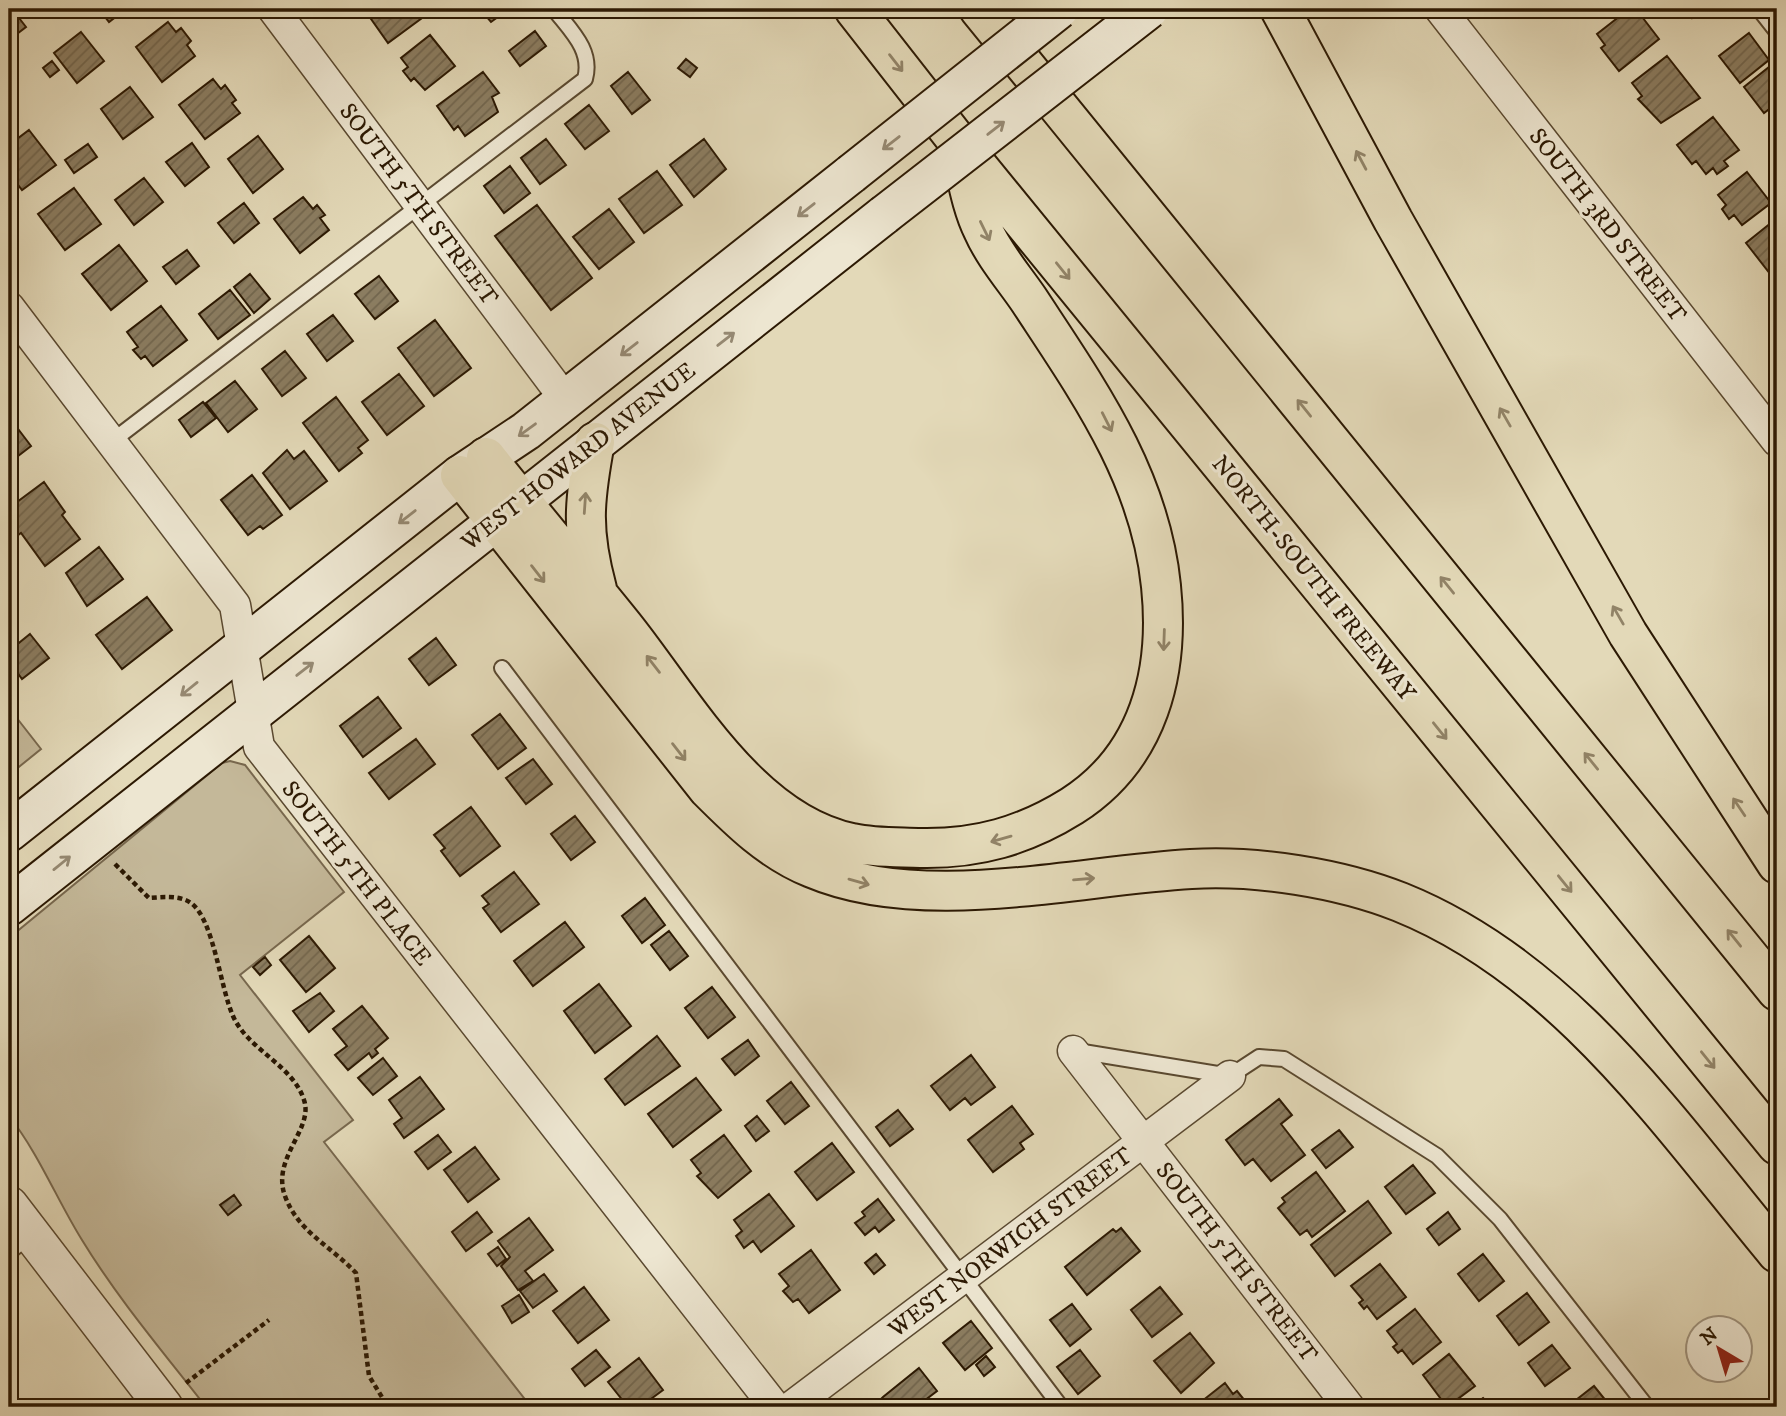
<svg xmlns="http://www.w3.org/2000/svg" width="1786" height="1416" viewBox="0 0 1786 1416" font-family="'IM FELL DW Pica',serif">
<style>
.green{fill:#c4b899;stroke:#78684e;stroke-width:2}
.building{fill:url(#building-hatch);stroke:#2c1903;stroke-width:2}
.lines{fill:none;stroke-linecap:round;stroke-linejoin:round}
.service-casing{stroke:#5a4930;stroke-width:18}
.minor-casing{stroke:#5a4930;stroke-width:33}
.tertiary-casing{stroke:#5a4930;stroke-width:40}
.secondary-casing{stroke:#2c1903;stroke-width:42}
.motorway-casing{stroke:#2c1903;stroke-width:42}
.path{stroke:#2c1903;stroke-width:4.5;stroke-dasharray:5 3.5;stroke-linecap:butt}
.service{stroke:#ede6d1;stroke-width:14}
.minor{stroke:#ede6d1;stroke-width:30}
.tertiary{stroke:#ede6d1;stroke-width:37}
.secondary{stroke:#ede6d1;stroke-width:38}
.motorway{stroke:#e3d9b8;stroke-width:38}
.secondary-bridge-casing{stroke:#2c1903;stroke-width:42;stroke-linecap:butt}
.secondary-bridge{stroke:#ede6d1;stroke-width:38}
.oneway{stroke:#918367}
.oneway2{stroke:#968a74}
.labels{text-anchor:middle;stroke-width:6;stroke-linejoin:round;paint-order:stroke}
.street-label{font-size:24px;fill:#2c1903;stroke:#ede6d1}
</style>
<defs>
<pattern id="building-hatch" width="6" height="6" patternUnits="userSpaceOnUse" patternTransform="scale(1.75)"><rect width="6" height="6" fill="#8b7d61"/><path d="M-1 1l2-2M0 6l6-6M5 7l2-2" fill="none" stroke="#72664e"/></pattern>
</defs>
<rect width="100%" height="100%" fill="#e3d9b8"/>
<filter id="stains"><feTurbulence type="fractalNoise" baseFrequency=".00286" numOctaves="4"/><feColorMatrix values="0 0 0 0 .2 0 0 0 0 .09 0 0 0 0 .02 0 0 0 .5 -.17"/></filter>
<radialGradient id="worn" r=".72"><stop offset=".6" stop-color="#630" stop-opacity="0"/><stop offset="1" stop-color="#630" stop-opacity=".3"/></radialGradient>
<path class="green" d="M9 708 41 749 9 775Z
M230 761 245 765 344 892 240 975 353 1120 324 1142 531 1407H206C164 1353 118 1299 82 1240 57 1200 39 1154 9 1116V938L222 763Z"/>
<path class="building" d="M9 9H12L26 27 9 40Z
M99 9H126L109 22Z
M364 9H415L422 18 388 43Z
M480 9H509L491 22Z
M1629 9H1636L1659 39 1619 71 1601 48 1605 45 1597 34Z
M1685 9H1703L1692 18Z
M168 22 176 32 181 28 191 41 187 45 195 56 162 82 136 47Z
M535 31 546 46 520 66 509 51Z
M81 32 104 61 77 83 54 53Z
M1749 33 1769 60 1740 83 1719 56Z
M430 35 455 66 425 90 414 78 411 81 403 71 408 67 401 58Z
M1667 56 1700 98 1661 123 1638 99 1642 96 1632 83Z
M686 59 697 68 690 77 678 68Z
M52 61 59 70 50 77 43 68Z
M1769 67 1777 78V103L1764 113 1744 87Z
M483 72 499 93 492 97 498 112 465 136 458 126 454 130 437 106Z
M628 72 650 100 632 114 611 86Z
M213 79 221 89 225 85 236 100 232 103 240 113 205 139 179 105Z
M130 87 153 117 123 139 101 109Z
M589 105 609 131 585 149 565 124Z
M1713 117 1739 150 1724 161 1728 166 1717 174 1713 168 1706 174 1696 161 1692 164 1677 145Z
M29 130 56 165 22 190 9 173V145Z
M258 136 283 169 253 193 228 159Z
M546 139 566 165 540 184 521 158Z
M704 139 726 169 694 197 670 165Z
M192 143 209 167 185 186 166 162Z
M88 144 97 157 74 173 65 160Z
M510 166 530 193 504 213 484 186Z
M657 171 682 205 644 233 619 199Z
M1747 172 1771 203 1742 225 1734 215 1729 219 1722 209 1726 205 1718 195Z
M144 178 163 202 134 225 115 200Z
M74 188 101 224 65 250 38 214Z
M303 197 313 209 317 205 325 215 320 218 329 230 300 253 274 219Z
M244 203 259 223 234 243 218 223Z
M537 205 592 278 551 310 495 236Z
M609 209 634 242 599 269 573 237Z
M1777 218V270L1771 275 1746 243Z
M119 245 147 281 111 310 82 274Z
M187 250 199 266 176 284 163 267Z
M250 274 270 299 254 313 234 287Z
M379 276 398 301 375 319 355 294Z
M230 290 250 315 218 339 199 314Z
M161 306 187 340 153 366 145 356 141 359 133 350 138 347 127 332Z
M333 315 353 341 327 361 307 334Z
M435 320 471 368 434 396 398 348Z
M285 351 306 378 282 396 262 369Z
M399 374 424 406 387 435 362 402Z
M235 381 257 409 228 432 206 403Z
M336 397 368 440 358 448 362 453 339 471 303 423Z
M203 402 216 418 191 437 179 420Z
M9 417 31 446 9 463Z
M287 450 294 459 304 451 327 481 290 509 263 473Z
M252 475 282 515 263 529 260 526 248 535 221 500Z
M44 482 65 512 62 515 80 539 45 566 21 533 14 538 9 531V508Z
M99 547 123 579 87 606 66 573Z
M147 597 172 630 122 669 96 635Z
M30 634 49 658 22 679 9 661V651Z
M436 638 456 665 429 685 409 659Z
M378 697 401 728 363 757 340 726Z
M500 714 526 748 498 769 472 735Z
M416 739 435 764 389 799 369 773Z
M533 759 552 784 526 804 506 778Z
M471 807 500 846 460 876 441 851 445 848 434 835Z
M575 816 595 842 571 860 551 834Z
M514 872 539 904 501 932 483 908 489 904 482 896Z
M645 898 665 925 642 943 622 916Z
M565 922 584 947 533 986 514 961Z
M669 931 688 956 670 970 651 945Z
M309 936 335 968 306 992 280 960Z
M265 957 271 965 260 975 253 967Z
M599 984 631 1026 595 1053 564 1011Z
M712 987 735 1017 708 1038 685 1008Z
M320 993 334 1011 309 1032 293 1011Z
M362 1006 388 1038 375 1049 378 1053 372 1058 369 1053 348 1070 335 1055 347 1046 333 1029Z
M657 1036 680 1066 625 1105 605 1079Z
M748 1040 759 1056 735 1075 722 1059Z
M971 1055 995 1087 971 1105 965 1098 950 1110 931 1086Z
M383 1058 397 1076 373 1095 358 1078Z
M420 1077 444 1109 404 1138 394 1124 402 1118 389 1100Z
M696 1078 721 1110 673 1147 648 1114Z
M791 1082 809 1106 785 1124 767 1101Z
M1279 1099 1292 1115 1281 1124 1305 1155 1271 1181 1253 1159 1245 1165 1226 1140Z
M1012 1106 1033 1134 1020 1143 1024 1149 993 1172 968 1140Z
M898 1110 913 1129 890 1146 876 1127Z
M757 1116 769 1131 756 1141 745 1126Z
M1339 1130 1353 1147 1326 1168 1312 1150Z
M438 1135 451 1152 428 1169 415 1152Z
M724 1135 751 1171 718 1198 697 1176 701 1173 691 1160Z
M832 1143 854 1172 817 1200 795 1172Z
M475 1147 499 1179 468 1202 444 1170Z
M1413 1165 1435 1193 1406 1214 1385 1187Z
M1316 1172 1345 1211 1312 1237 1307 1230 1300 1235 1278 1208 1285 1202 1282 1198Z
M769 1194 794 1226 761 1252 753 1241 744 1248 736 1236 742 1231 734 1220Z
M234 1195 241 1205 228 1215 220 1205Z
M878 1199 894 1220 879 1232 875 1227 865 1235 855 1223 865 1216 862 1212Z
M1368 1201 1391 1233 1335 1276 1311 1245Z
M477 1212 492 1232 466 1251 452 1232Z
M1448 1212 1460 1229 1439 1245 1427 1229Z
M529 1218 553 1250 525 1271 533 1281 518 1290 501 1266 510 1257 498 1241Z
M1121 1228 1140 1251 1087 1295 1065 1267 1113 1229 1116 1232Z
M498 1247 506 1259 497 1266 488 1254Z
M811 1250 840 1290 809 1313 798 1299 793 1302 783 1291 789 1286 779 1274Z
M876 1254 885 1265 874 1274 865 1263Z
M1483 1254 1504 1281 1479 1301 1458 1274Z
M1380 1264 1406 1297 1377 1319 1367 1306 1364 1309 1359 1303 1363 1300 1351 1286Z
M544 1274 557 1291 533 1308 520 1291Z
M584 1287 609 1320 578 1343 553 1311Z
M1160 1287 1182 1314 1152 1337 1131 1310Z
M1527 1293 1549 1322 1519 1345 1497 1316Z
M519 1295 529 1312 512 1323 502 1306Z
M1072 1304 1091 1329 1070 1346 1050 1320Z
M1415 1309 1441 1342 1413 1364 1402 1350 1398 1353 1393 1347 1397 1344 1387 1331Z
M971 1321 992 1348 965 1370 943 1343Z
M1190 1333 1214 1363 1181 1393 1154 1361Z
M1552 1345 1570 1368 1545 1386 1528 1363Z
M596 1350 610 1367 585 1386 572 1369Z
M1080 1350 1100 1376 1078 1394 1057 1367Z
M1449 1354 1475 1386 1447 1407 1423 1375Z
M986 1356 995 1367 984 1376 976 1365Z
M639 1358 663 1390 640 1407H628L608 1382Z
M919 1368 937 1391 916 1407H877L875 1405 883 1397Z
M1225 1383 1233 1394 1237 1391 1246 1402 1243 1407H1199L1197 1405Z
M1594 1386 1611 1407H1567Z
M1483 1398 1491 1407H1471Z"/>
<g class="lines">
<defs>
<path id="service" d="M1759 9 1777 32
M111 442 585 79C593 50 570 30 554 9
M502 668 1061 1407
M1077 1051 1230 1076 1259 1057 1284 1059 1437 1156 1500 1219 1647 1407
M9 1252 31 1235"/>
<path id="minor" d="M273 9 565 399
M1440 9 1777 441
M9 307 235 605 259 747 775 1407
M1073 1051 1349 1407
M791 1407 1230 1076"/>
<path id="tertiary" d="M9 1205 164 1407"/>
<path id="secondary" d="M9 832 460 475 526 431 851 174
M9 906 884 215"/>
<path id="motorway" d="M854 9 958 142 1777 1145
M979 9 1777 991
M1280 9 1393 220 1628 634 1777 864
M595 442C584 501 581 530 597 589
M486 457C533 517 583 575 630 634 688 709 753 823 852 843 874 848 898 847 921 848 977 849 1024 836 1072 806 1149 757 1170 672 1161 586 1150 476 1088 390 1029 300 1014 278 994 255 983 230 970 204 966 170 958 142
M460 475 708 789C739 820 770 851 812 868 923 915 1072 876 1191 869 1256 865 1339 878 1400 902 1564 968 1668 1122 1777 1253"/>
</defs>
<use href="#service" class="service-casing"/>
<use href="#minor" class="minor-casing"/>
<use href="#tertiary" class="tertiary-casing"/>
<use href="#secondary" class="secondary-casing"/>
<use href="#motorway" class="motorway-casing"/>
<path class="path" d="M115 864 149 898C162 897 180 895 191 903 214 920 220 987 233 1016 248 1050 293 1065 304 1100 314 1129 271 1158 285 1196 298 1232 331 1246 356 1273L369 1376 388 1407
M186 1383 269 1320"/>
<use href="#service" class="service"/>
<use href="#minor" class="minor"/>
<use href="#tertiary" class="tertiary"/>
<use href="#secondary" class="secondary"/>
<use href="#motorway" class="motorway"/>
<defs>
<path id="secondary-bridge" d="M851 174 1059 9
M884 215 1149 9"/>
</defs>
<use href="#secondary-bridge" class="secondary-bridge-casing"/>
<use href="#secondary-bridge" class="secondary-bridge"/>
</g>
<defs><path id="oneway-shaft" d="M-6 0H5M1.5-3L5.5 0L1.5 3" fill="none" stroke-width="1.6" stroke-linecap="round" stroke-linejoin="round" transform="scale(1.75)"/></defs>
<g class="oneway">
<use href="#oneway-shaft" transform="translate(896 63) rotate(52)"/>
<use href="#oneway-shaft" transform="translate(1361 160) rotate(-118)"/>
<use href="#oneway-shaft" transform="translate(985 231) rotate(64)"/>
<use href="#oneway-shaft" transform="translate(1063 271) rotate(51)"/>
<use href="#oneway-shaft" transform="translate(1304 408) rotate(-129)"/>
<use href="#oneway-shaft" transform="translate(1505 417) rotate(-120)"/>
<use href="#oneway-shaft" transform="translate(1107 422) rotate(63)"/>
<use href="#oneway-shaft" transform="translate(585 503) rotate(-86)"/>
<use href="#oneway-shaft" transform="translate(538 574) rotate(52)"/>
<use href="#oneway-shaft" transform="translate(1447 585) rotate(-129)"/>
<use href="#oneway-shaft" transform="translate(1618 615) rotate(-120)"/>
<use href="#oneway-shaft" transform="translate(1164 640) rotate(92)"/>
<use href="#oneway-shaft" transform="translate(653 664) rotate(-128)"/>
<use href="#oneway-shaft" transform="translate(1440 731) rotate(51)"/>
<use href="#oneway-shaft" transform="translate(679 752) rotate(52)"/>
<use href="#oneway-shaft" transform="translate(1591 761) rotate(-129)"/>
<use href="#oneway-shaft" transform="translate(1739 807) rotate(-124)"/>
<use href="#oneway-shaft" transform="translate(1001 839) rotate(164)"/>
<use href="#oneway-shaft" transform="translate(1084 879) rotate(-5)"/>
<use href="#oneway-shaft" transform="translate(859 882) rotate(16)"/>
<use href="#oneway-shaft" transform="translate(1565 884) rotate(51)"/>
<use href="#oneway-shaft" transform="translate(1734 938) rotate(-129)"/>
<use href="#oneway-shaft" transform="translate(1708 1060) rotate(51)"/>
</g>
<g class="oneway2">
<use href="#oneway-shaft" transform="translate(996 128) rotate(-38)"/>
<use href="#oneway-shaft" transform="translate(891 143) rotate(142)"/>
<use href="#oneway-shaft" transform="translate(806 210) rotate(142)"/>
<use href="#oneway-shaft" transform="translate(726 339) rotate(-38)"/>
<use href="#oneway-shaft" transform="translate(629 349) rotate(142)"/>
<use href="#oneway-shaft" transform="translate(527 430) rotate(144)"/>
<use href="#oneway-shaft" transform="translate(407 517) rotate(142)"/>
<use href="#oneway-shaft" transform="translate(305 669) rotate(-38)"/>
<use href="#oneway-shaft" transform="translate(189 689) rotate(141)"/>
<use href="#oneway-shaft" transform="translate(62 863) rotate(-39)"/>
</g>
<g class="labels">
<g class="street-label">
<text transform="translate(419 204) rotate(53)" y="8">SOUTH 5TH STREET</text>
<text transform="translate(1608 225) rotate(52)" y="8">SOUTH 3RD STREET</text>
<text transform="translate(578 456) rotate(-38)" y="8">WEST HOWARD AVENUE</text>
<text transform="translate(1314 578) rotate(51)" y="8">NORTH-SOUTH FREEWAY</text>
<text transform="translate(357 873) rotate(52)" y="8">SOUTH 5TH PLACE</text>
<text transform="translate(1010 1242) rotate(-37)" y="8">WEST NORWICH STREET</text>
<text transform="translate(1237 1262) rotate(52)" y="8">SOUTH 5TH STREET</text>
</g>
</g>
<rect width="1786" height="1416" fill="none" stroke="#e3d9b8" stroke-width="35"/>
<rect x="10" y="10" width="1765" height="1395" fill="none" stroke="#2c1903" stroke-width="3.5"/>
<rect x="18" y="18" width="1751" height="1381" fill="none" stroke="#2c1903" stroke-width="2"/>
<g transform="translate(1719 1349) rotate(322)"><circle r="33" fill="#ede6d1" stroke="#a0947f" stroke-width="2"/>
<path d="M0-5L12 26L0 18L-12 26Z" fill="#8f2418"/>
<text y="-10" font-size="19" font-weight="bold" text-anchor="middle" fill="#2c1903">N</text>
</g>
<rect width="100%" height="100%" filter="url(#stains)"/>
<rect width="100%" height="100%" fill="url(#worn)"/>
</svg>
